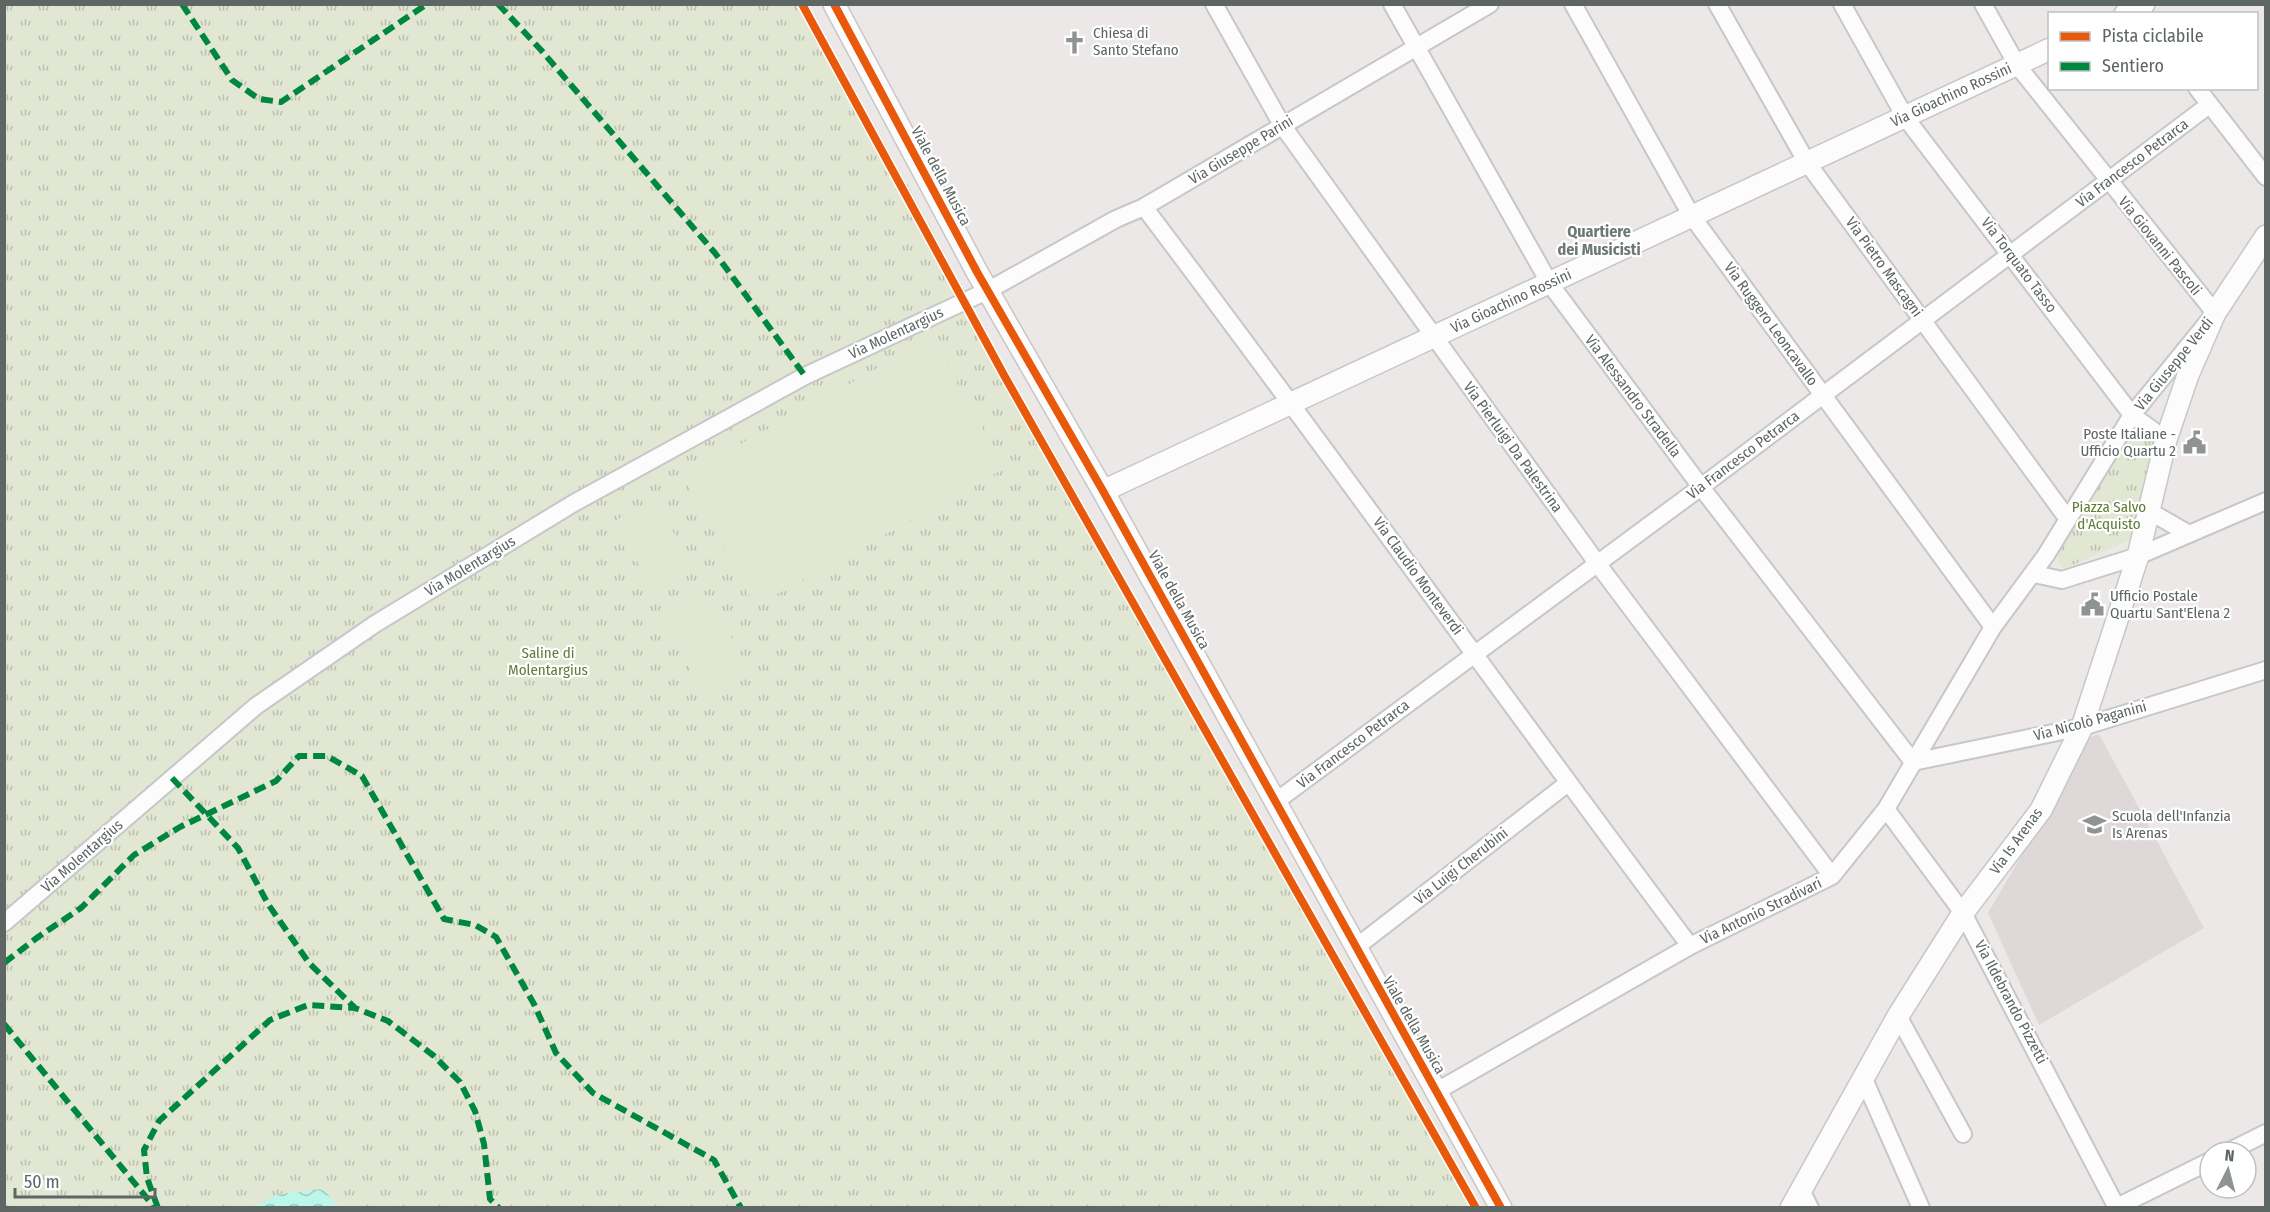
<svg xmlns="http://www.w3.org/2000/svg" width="2270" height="1212" viewBox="0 0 2270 1212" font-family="'Fira Sans Condensed',sans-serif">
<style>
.education{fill:#dfd8d8}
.grass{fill:url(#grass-tufts)}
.garden{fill:#e2e7d4}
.water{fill:url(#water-waves)}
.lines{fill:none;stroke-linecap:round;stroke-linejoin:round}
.minor-casing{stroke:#c7c7c7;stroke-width:20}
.tertiary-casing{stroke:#c7c7c7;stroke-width:24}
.minor{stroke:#fcfcfc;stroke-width:16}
.tertiary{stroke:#fcfcfc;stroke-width:21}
.quiet{stroke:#00873e;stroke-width:6;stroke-dasharray:12 6;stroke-linecap:butt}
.cycleway-casing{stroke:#fff;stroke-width:11}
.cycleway{stroke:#e8590c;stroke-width:8}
.labels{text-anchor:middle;stroke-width:4.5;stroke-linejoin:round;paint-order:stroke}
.poi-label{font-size:15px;fill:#5d6565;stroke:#fff;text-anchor:start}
.street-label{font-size:15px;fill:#5d6565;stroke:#fff}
.park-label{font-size:15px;fill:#607c35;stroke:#fff}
.neighbourhood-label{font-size:16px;font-weight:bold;fill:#6e7776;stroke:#fff}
</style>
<defs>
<pattern id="grass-tufts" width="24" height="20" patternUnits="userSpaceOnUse" patternTransform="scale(1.5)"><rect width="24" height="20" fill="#e2e7d4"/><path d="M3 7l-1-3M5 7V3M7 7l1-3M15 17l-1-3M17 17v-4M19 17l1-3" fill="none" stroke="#babfb0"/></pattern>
<pattern id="water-waves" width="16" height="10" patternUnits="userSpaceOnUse" patternTransform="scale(1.5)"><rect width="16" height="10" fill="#bdf6ea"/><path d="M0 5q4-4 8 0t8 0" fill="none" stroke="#9dcbc1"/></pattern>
</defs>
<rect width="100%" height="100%" fill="#ede8e8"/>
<path class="education" d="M2099 734 2204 928 2039 1025 1988 913 2090 737Z"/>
<path class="grass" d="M5 4 808 5 932 228 974 312 1051 445 1474 1207 5 1208Z
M2133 425 2158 442 2132 539 2064 569 2054 553Z"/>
<path class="garden" d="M932 338 1005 468 755 606 683 476Z
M655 499 694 570 654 592 615 521Z
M708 594 751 674 705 698 663 618Z"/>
<path class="water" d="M324 1189 338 1207H254L278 1194Z"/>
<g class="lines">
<defs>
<path id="minor" d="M1214 4 1282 125 1597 563 1832 876
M1392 4 1550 284 1701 487 1913 762
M1573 4 1691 215 1993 627
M1717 4 1806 161 2067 518
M1842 4 1905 117 2132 415 2166 440
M2197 88 2266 177
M1144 207C1329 451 1506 701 1690 946
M2149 511 2189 534
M2034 574 2062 580 2138 556 2266 501
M1913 762 2082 727 2266 670
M1275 802 1701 487 2209 105
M1886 809 1963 913 2117 1208
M4 923 256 706 375 624 574 503 805 376 989 290 1116 219 1144 207 1490 4
M1355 948 1568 783
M1898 1016 1963 1134
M1863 1077 1921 1208
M1437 1091 1690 946 1832 876 1886 809 1993 627 2046 555 2132 415 2215 313 2017 65 1983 4
M2228 1152 2266 1133
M1801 1190 1810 1208
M2117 1207 2210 1161"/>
<path id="tertiary" d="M834 4 977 272 1103 491 1501 1208
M2125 14 2144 4
M1103 491 2050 49
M1791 1208 1898 1016 1963 913 2041 810 2082 727 2138 556 2166 440 2188 375 2215 313 2266 236"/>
</defs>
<use href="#minor" class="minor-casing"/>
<use href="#tertiary" class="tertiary-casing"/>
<use href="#minor" class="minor"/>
<use href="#tertiary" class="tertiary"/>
<path class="quiet" d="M182 4 232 80 259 99 281 102 427 4
M498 4 541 50 715 253 805 376
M172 778 238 848 268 904 309 963 355 1008 388 1021 434 1056 460 1082 475 1111 484 1144 490 1199 499 1208
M4 963 38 937 81 908 134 855 180 827 276 781 299 756H327L362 776 444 919 475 925 496 937 534 1004 556 1053 593 1093 714 1160 741 1208
M4 1024 155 1208
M158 1208 147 1178 144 1150 159 1121 270 1020 308 1005 355 1008"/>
<defs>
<path id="cycleway" d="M802 4 1005 377 1476 1208
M834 4 977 272 1103 491 1501 1208"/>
</defs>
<use href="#cycleway" class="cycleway-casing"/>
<use href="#cycleway" class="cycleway"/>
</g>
<defs>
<symbol id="church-bare" viewBox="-9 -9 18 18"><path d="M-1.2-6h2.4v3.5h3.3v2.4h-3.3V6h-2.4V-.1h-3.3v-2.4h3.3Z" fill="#8f9393" stroke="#fff" stroke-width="2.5" paint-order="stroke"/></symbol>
<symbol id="civic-bare" viewBox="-9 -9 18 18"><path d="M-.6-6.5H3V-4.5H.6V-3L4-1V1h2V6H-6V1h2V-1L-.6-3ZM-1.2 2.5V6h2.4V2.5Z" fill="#8f9393" stroke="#fff" stroke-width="2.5" paint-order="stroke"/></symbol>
<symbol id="school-bare" viewBox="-9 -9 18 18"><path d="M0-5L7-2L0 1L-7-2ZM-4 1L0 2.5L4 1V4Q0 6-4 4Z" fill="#8f9393" stroke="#fff" stroke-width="2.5" paint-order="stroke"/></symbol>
</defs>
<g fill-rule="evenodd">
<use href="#church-bare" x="1058" y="26" width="33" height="33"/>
<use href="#civic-bare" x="2178" y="426" width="33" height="33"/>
<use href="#civic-bare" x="2076" y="588" width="33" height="33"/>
<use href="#school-bare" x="2078" y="808" width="33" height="33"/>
</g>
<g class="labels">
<g class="poi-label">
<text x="1093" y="38">Chiesa di<tspan x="1093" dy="17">Santo Stefano</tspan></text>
<text x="2176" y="439" text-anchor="end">Poste Italiane -<tspan x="2176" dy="17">Ufficio Quartu 2</tspan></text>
<text x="2110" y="601">Ufficio Postale<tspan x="2110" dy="17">Quartu Sant'Elena 2</tspan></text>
<text x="2112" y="821">Scuola dell'Infanzia<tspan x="2112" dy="17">Is Arenas</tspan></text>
</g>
<g class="street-label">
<text transform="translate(1951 95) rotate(-25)" y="5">Via Gioachino Rossini</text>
<text transform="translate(1241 150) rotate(-31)" y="5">Via Giuseppe Parini</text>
<text transform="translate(2132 163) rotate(-37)" y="5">Via Francesco Petrarca</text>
<text transform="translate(941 176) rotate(62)" y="5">Viale della Musica</text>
<text transform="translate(2160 246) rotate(51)" y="5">Via Giovanni Pascoli</text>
<text transform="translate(2019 265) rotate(53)" y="5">Via Torquato Tasso</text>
<text transform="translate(1884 267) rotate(54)" y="5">Via Pietro Mascagni</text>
<text transform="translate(1511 301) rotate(-25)" y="5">Via Gioachino Rossini</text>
<text transform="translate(1771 324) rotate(54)" y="5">Via Ruggero Leoncavallo</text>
<text transform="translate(896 333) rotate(-25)" y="5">Via Molentargius</text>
<text transform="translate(2174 364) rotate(-51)" y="5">Via Giuseppe Verdi</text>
<text transform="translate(1633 396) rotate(53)" y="5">Via Alessandro Stradella</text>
<text transform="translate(1513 447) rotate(54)" y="5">Via Pierluigi Da Palestrina</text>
<text transform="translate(1743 455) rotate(-37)" y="5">Via Francesco Petrarca</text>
<text transform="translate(470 566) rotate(-31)" y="5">Via Molentargius</text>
<text transform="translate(1418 576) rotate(54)" y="5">Via Claudio Monteverdi</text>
<text transform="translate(1179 600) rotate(61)" y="5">Viale della Musica</text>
<text transform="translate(2090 721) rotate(-15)" y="5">Via Nicolò Paganini</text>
<text transform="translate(1353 744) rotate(-37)" y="5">Via Francesco Petrarca</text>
<text transform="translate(2016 841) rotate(-54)" y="5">Via Is Arenas</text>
<text transform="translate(82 856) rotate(-41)" y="5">Via Molentargius</text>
<text transform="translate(1461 866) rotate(-38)" y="5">Via Luigi Cherubini</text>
<text transform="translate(1761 911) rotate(-26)" y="5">Via Antonio Stradivari</text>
<text transform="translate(2011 1002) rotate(62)" y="5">Via Ildebrando Pizzetti</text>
<text transform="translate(1414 1025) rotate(60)" y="5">Viale della Musica</text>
</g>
<g class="park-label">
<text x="2109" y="512">Piazza Salvo<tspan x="2109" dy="17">d'Acquisto</tspan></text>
<text x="548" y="658">Saline di<tspan x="548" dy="17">Molentargius</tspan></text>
</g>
<g class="neighbourhood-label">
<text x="1599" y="237">Quartiere<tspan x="1599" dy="18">dei Musicisti</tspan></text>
</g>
</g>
<rect width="2270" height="1212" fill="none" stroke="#5d6565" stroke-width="12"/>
<rect x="2048" y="12" width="210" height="78" fill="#ffffff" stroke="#bec1c1" stroke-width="1.5"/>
<rect x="2060" y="32" width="30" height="9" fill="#e8590c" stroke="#bec1c1" stroke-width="1.5"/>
<text x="2102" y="42" font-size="18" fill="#5d6565">Pista ciclabile</text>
<rect x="2060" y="62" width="30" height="9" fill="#00873e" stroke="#bec1c1" stroke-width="1.5"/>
<text x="2102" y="72" font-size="18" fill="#5d6565">Sentiero</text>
<g transform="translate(2228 1170) rotate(6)"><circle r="28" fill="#ffffff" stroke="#bec1c1" stroke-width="1.5"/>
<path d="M0-4.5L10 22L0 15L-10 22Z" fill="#8f9393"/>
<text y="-9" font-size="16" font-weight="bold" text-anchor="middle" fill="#5d6565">N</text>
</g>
<path d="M15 1188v9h140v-9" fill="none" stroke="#5d6565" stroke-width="3"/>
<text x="24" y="1188" font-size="18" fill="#5d6565" stroke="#ffffff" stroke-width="4.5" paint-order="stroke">50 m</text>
</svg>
